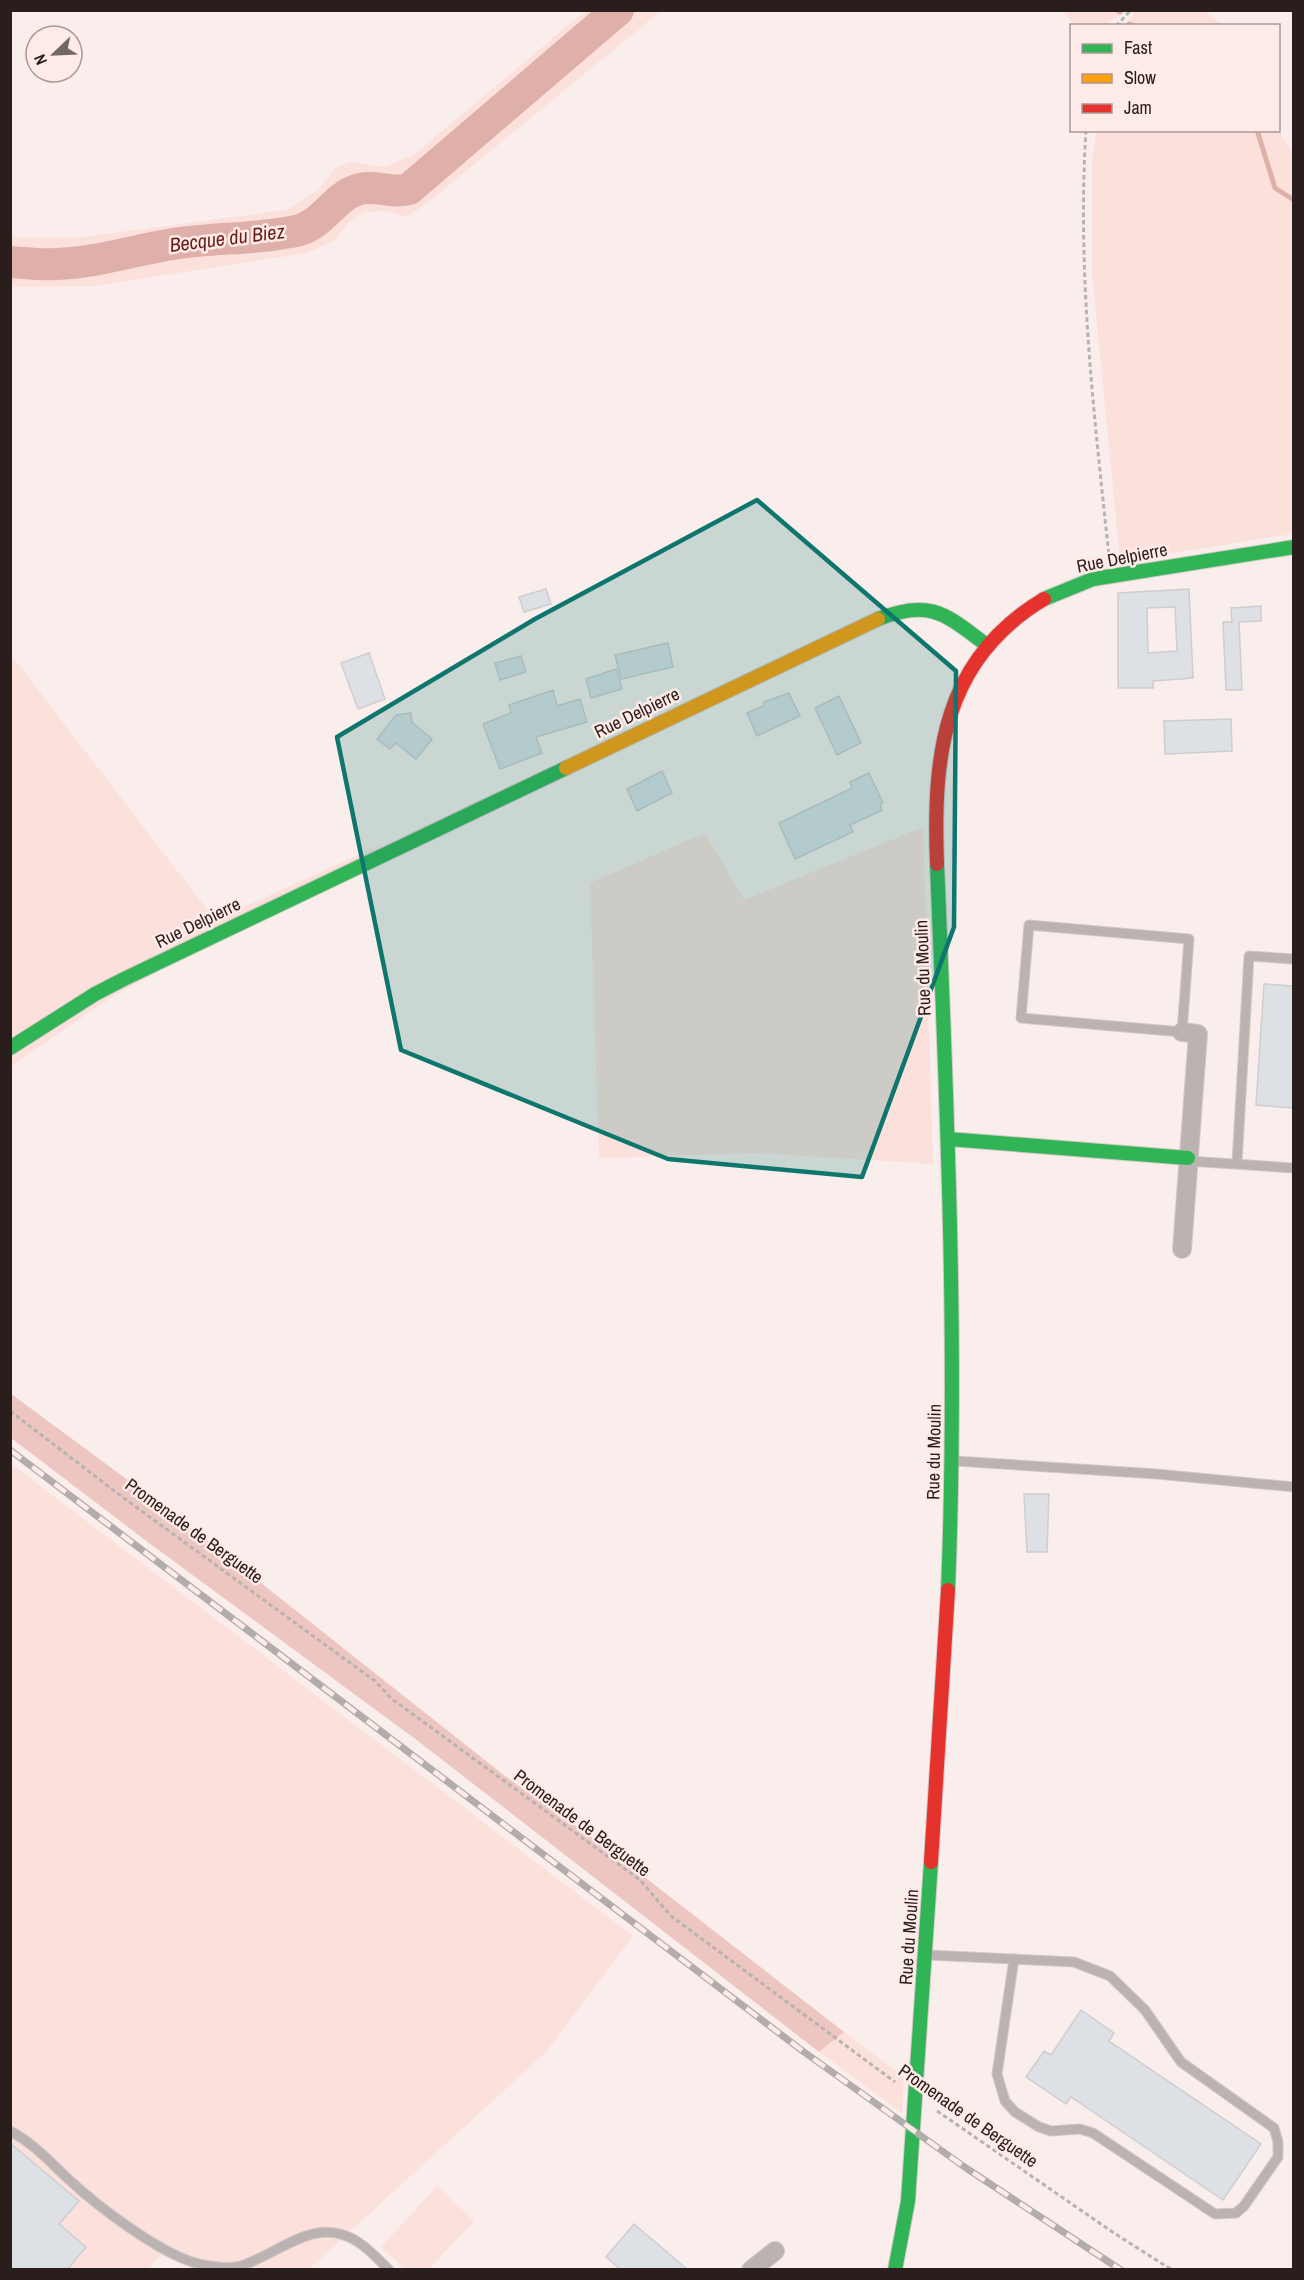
<svg xmlns="http://www.w3.org/2000/svg" width="1304" height="2280" viewBox="0 0 1304 2280" font-family="'Archivo Narrow',sans-serif">
<style>
.green{fill:#fce0dc}
.forest{fill:#eec6c1}
.lines{fill:none;stroke-linecap:round;stroke-linejoin:round}
.stream{stroke:#dfb0aa;stroke-width:5}
.river{stroke:#dfb0aa;stroke-width:32}
.building{fill:#dde0e5;stroke:#cecdd0;stroke-width:1.5;fill-rule:evenodd}
.lane-casing{stroke:#d3c9c7;stroke-width:11}
.street-casing{stroke:#d3c9c7;stroke-width:20}
.fast-casing{stroke:#d3c9c7;stroke-width:16}
.slow-casing{stroke:#d3c9c7;stroke-width:16}
.jam-casing{stroke:#d3c9c7;stroke-width:16}
.path{stroke:#b9b2b2;stroke-width:3;stroke-dasharray:4.5 3;stroke-linecap:butt}
.lane{stroke:#bab3b2;stroke-width:9}
.street{stroke:#bab3b2;stroke-width:18}
.fast{stroke:#30b455;stroke-width:14}
.slow{stroke:#ff9f0a;stroke-width:14}
.jam{stroke:#e5322d;stroke-width:14}
.rail-casing{stroke:#b2acab;stroke-width:7}
.rail{stroke:#feeae7;stroke-width:4.5;stroke-dasharray:14;stroke-linecap:butt}
.marked{fill:#0f766e;fill-opacity:0.2;stroke:#0f766e;stroke-width:4.5;stroke-linejoin:round}
.labels{text-anchor:middle;stroke-width:5;stroke-linejoin:round;paint-order:stroke}
.street-label{font-size:18px;fill:#2a1e1c;stroke:#feeae7}
.water-label{font-size:20px;font-style:italic;fill:#691e1a;stroke:#feeae7}
</style>
<rect width="100%" height="100%" fill="#f9eeec"/>
<path class="green" d="M1136 10 1205 11 1222 25H1126Z
M585 11H661L426 204 406 217 387 211 364 212 348 223 335 240 307 253 94 286 11 287V237L75 238 286 210 318 190 335 168 350 162 384 167 415 154Z
M1062 11H1126L1104 25H1075Z
M1279 130 1294 156 1293 534 1120 561 1092 273V162L1096 131Z
M15 660 215 920 391 840 112 997 11 1066 10 664Z
M923 827 933 1164 757 1153 599 1158 590 883 705 833 744 900Z
M10 1463 633 1936 546 2052 309 2269H196L161 2255 148 2269H11Z
M844 2032 904 2077 902 2113 819 2052Z
M437 2186 474 2221 429 2269H405L381 2247Z"/>
<path class="forest" d="M10 1393 171 1512 505 1776 615 1854 844 2032 819 2052 418 1741 149 1543 11 1438Z"/>
<g class="lines">
<path class="stream" d="M1117 10 1120 12
M1129 24 1135 26
M1257 130 1275 188 1294 200"/>
<path class="river" d="M10 262C26 263 41 265 56 264 96 263 134 250 173 244 215 237 259 240 300 230 324 223 335 195 360 189 377 185 392 194 409 189L618 10"/>
</g>
<path class="building" d="M546 589 551 604 524 612 519 597Z
M1189 589 1193 678 1153 681V688H1118V593ZM1175 607 1177 651 1148 653 1147 608Z
M1261 606V621L1239 622 1242 690H1226L1223 622H1232L1231 608Z
M668 643 673 667 621 679 615 655Z
M369 653 385 699 358 709 341 663Z
M521 656 526 672 500 680 495 663Z
M616 669 622 689 591 698 586 679Z
M553 690 557 706 580 699 587 722 536 737 542 753 500 769 483 724 511 713 509 705Z
M789 693 800 716 757 736 747 713 763 706 764 702Z
M839 696 861 743 837 755 815 708Z
M411 713 412 722 432 739 416 759 396 743 390 749 377 739 396 715Z
M1231 719 1232 751 1165 754 1164 721Z
M662 771 672 793 637 811 627 789Z
M869 773 883 803 880 804 882 810 850 825 853 832 795 859 779 823 852 788 850 782Z
M1264 984 1293 986V1108L1256 1105Z
M1024 1494H1049L1047 1552H1027Z
M1081 2010 1114 2033 1109 2041 1261 2144 1223 2200 1071 2097 1066 2104 1026 2077 1044 2051 1051 2055Z
M10 2143 79 2201 59 2224 86 2247 67 2270H10Z
M634 2224 688 2270H621L606 2257Z"/>
<g class="lines">
<defs>
<path id="lane" d="M1029 925 1189 939 1182 1032 1021 1018Z
M1188 1161 1294 1168
M1237 1163 1249 956 1294 959
M955 1461 1157 1474 1294 1487
M928 1955 1074 1962 1110 1976 1145 2010 1181 2062 1274 2128 1278 2142V2157L1244 2206 1236 2213 1215 2214 1093 2133 1080 2129 1051 2131 1039 2127 1015 2112 1005 2101 997 2074 1014 1959
M10 2131C33 2143 48 2160 66 2177 96 2205 164 2258 204 2265 216 2267 228 2269 240 2266 280 2254 315 2214 358 2242 369 2249 379 2260 389 2270"/>
<path id="street" d="M1182 1249 1198 1034 1182 1032
M751 2270 775 2251"/>
<path id="fast" d="M1044 599 1093 579 1294 547
M878 619C932 598 946 615 988 646
M937 864C947 1106 958 1347 948 1590
M10 1048 95 994 124 979 566 768
M948 1139 1188 1158
M895 2270 908 2201 931 1862"/>
<path id="slow" d="M566 768 878 619"/>
<path id="jam" d="M937 864C933 756 942 660 1044 599
M931 1862 948 1590"/>
</defs>
<use href="#lane" class="lane-casing"/>
<use href="#street" class="street-casing"/>
<use href="#fast" class="fast-casing"/>
<use href="#slow" class="slow-casing"/>
<use href="#jam" class="jam-casing"/>
<path class="path" d="M1116 26 1131 10
M1086 130C1077 273 1094 415 1109 556
M10 1411 121 1496 375 1681 392 1699 640 1880 671 1916 895 2082
M937 2111 1114 2233 1172 2270"/>
<use href="#lane" class="lane"/>
<use href="#street" class="street"/>
<use href="#fast" class="fast"/>
<use href="#slow" class="slow"/>
<use href="#jam" class="jam"/>
<defs>
<path id="rail" d="M10 1450 804 2052 966 2168 1121 2270"/>
</defs>
<use href="#rail" class="rail-casing"/>
<use href="#rail" class="rail"/>
</g>
<path class="marked" d="M757 500 956 671 954 927 862 1177 668 1159 401 1050 337 737 535 619Z"/>
<g class="labels">
<g class="street-label">
<text transform="translate(1122 558) rotate(-11)" y="6">Rue Delpierre</text>
<text transform="translate(637 713) rotate(-26)" y="6">Rue Delpierre</text>
<text transform="translate(198 923) rotate(-26)" y="6">Rue Delpierre</text>
<text transform="translate(923 968) rotate(-92)" y="6">Rue du Moulin</text>
<text transform="translate(934 1452) rotate(-89)" y="6">Rue du Moulin</text>
<text transform="translate(194 1531) rotate(36)" y="6">Promenade de Berguette</text>
<text transform="translate(582 1823) rotate(37)" y="6">Promenade de Berguette</text>
<text transform="translate(909 1937) rotate(-86)" y="6">Rue du Moulin</text>
<text transform="translate(968 2116) rotate(35)" y="6">Promenade de Berguette</text>
</g>
<g class="water-label">
<text transform="translate(227 238) rotate(-7)" y="7">Becque du Biez</text>
</g>
</g>
<rect width="1304" height="2280" fill="none" stroke="#2a1e1c" stroke-width="24"/>
<rect x="1070" y="24" width="210" height="108" fill="#feeae7" stroke="#a99896" stroke-width="1.5"/>
<rect x="1082" y="44" width="30" height="9" fill="#30b455" stroke="#a99896" stroke-width="1.5"/>
<text x="1124" y="54" font-size="18" fill="#2a1e1c">Fast</text>
<rect x="1082" y="74" width="30" height="9" fill="#ff9f0a" stroke="#a99896" stroke-width="1.5"/>
<text x="1124" y="84" font-size="18" fill="#2a1e1c">Slow</text>
<rect x="1082" y="104" width="30" height="9" fill="#e5322d" stroke="#a99896" stroke-width="1.5"/>
<text x="1124" y="114" font-size="18" fill="#2a1e1c">Jam</text>
<g transform="translate(54 54) rotate(247)"><circle r="28" fill="#feeae7" stroke="#a99896" stroke-width="1.5"/>
<path d="M0-4.5L10 22L0 15L-10 22Z" fill="#726765"/>
<text y="-9" font-size="16" font-weight="bold" text-anchor="middle" fill="#2a1e1c">N</text>
</g>
</svg>
